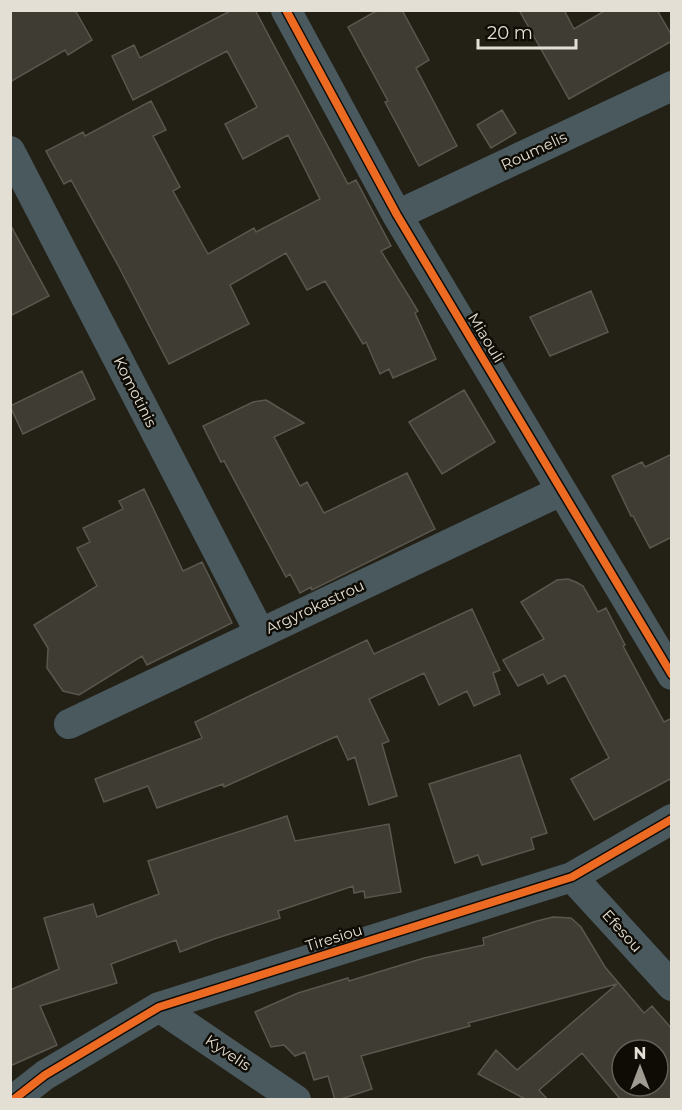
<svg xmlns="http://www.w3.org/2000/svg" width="682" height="1110" viewBox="0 0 682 1110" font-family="Montserrat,sans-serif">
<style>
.building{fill:#3f3c33;stroke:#5a574f;stroke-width:1.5;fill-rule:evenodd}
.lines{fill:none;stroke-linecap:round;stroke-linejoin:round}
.minor{stroke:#4a595e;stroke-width:30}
.cycleway-casing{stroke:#0f0c05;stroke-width:11}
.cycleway{stroke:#ed6a23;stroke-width:8}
.labels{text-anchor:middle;stroke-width:5;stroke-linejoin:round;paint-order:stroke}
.street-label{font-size:15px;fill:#e4dfd4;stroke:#0f0c05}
</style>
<rect width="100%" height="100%" fill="#232016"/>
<path class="building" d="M10 10H75L92 40 68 55 65 50 10 82Z
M232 10H255L348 184 356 180 391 246 381 251 418 311 415 313 436 359 393 378 389 369 380 374 366 342 363 344 325 281 307 290 286 253 230 285 249 324 169 364 120 269 71 180 64 184 46 151 83 132 85 136 151 101 166 130 153 136 180 187 173 191 208 254 254 228 256 232 320 199 288 135 243 159 225 124 257 107 227 51 133 100 112 56 134 45 140 58Z
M378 10H402L429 60 416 68 457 146 419 166 385 102 388 101 348 27Z
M519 10H564L574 29 606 10H657L672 36V41L569 99Z
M502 110 516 133 491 148 477 125Z
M10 224 49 296 10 316Z
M591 291 608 332 550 356 530 317Z
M82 371 95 399 23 434 10 406Z
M464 390 495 442 442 474 409 422Z
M266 400 304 423 274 437 300 486 307 482 324 513 407 473 435 529 312 590 311 587 300 593 290 574 286 577 224 461 221 462 203 426 253 402Z
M672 454V537L650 548 633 516H631L612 476 642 462 645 467Z
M144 489 183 571 202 562 232 623 147 665 142 656 79 695 63 691 47 668 48 648 34 625 97 586 77 548 90 542 83 528 123 509 119 501Z
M568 579 576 582 583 586 598 612 606 608 625 645 623 646 664 722 672 718V778L594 820 571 779 609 758 565 675 548 684 543 674 518 686 503 660 544 639 521 602 557 580Z
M472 609 500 670 493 673 500 694 474 706 467 691 439 705 424 673 369 699 389 741 382 744 397 796 369 805 355 757 348 760 337 736 224 787 223 784 157 808 148 786 104 802 95 779 202 738 195 722 367 640 374 654Z
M520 755 547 833 531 838 534 849 482 865 478 855 455 863 429 784Z
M287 816 295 841 389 824 401 892 365 898 364 891 354 893 353 886 278 911 280 918 214 939 180 952 176 940 111 964 117 983 40 1006 57 1045 10 1066V990L59 969 44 918 93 904 97 917 159 894 148 861Z
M553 917 571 918 581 927 605 967 644 1013 652 1006 672 1029V1100H621L582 1053 539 1090 548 1100H527L478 1074 496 1050 517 1070 617 984 468 1023 470 1026 361 1056 372 1089 338 1100H335L328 1076 314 1080 305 1052 295 1056 284 1045 271 1047 255 1012 298 993 348 978 349 981 424 958 484 945 483 938 537 921ZM622 1050H658V1086H622Z"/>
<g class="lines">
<path class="minor" d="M286 10 397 215 672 675
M10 151 260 633
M397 215 672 86
M69 724 561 491
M572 877 672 986
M159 1007 296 1100
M13 1100 45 1075 159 1007 572 877 672 819"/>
<defs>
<path id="cycleway" d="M286 10 397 215 672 675
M13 1100 45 1075 159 1007 572 877 672 819"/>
</defs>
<use href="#cycleway" class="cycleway-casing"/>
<use href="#cycleway" class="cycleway"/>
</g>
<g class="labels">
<g class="street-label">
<text transform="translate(534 151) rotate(-25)" y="5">Roumelis</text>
<text transform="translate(486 338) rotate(59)" y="5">Miaouli</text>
<text transform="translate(135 392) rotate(63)" y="5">Komotinis</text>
<text transform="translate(315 607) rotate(-25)" y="5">Argyrokastrou</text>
<text transform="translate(622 931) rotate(48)" y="5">Efesou</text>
<text transform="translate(334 938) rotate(-17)" y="5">Tiresiou</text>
<text transform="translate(228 1053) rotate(34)" y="5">Kyvelis</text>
</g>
</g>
<rect width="682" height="1110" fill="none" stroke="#e4dfd4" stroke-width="24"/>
<g transform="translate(640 1068)"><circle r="28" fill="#0f0c05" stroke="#646058" stroke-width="1.5"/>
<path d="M0-4.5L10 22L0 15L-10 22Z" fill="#a09c92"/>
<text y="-9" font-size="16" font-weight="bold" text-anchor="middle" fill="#e4dfd4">N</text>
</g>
<path d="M478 39v9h98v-9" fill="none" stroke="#e4dfd4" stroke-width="3"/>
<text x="487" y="39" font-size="18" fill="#e4dfd4" stroke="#0f0c05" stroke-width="4.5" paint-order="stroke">20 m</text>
</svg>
